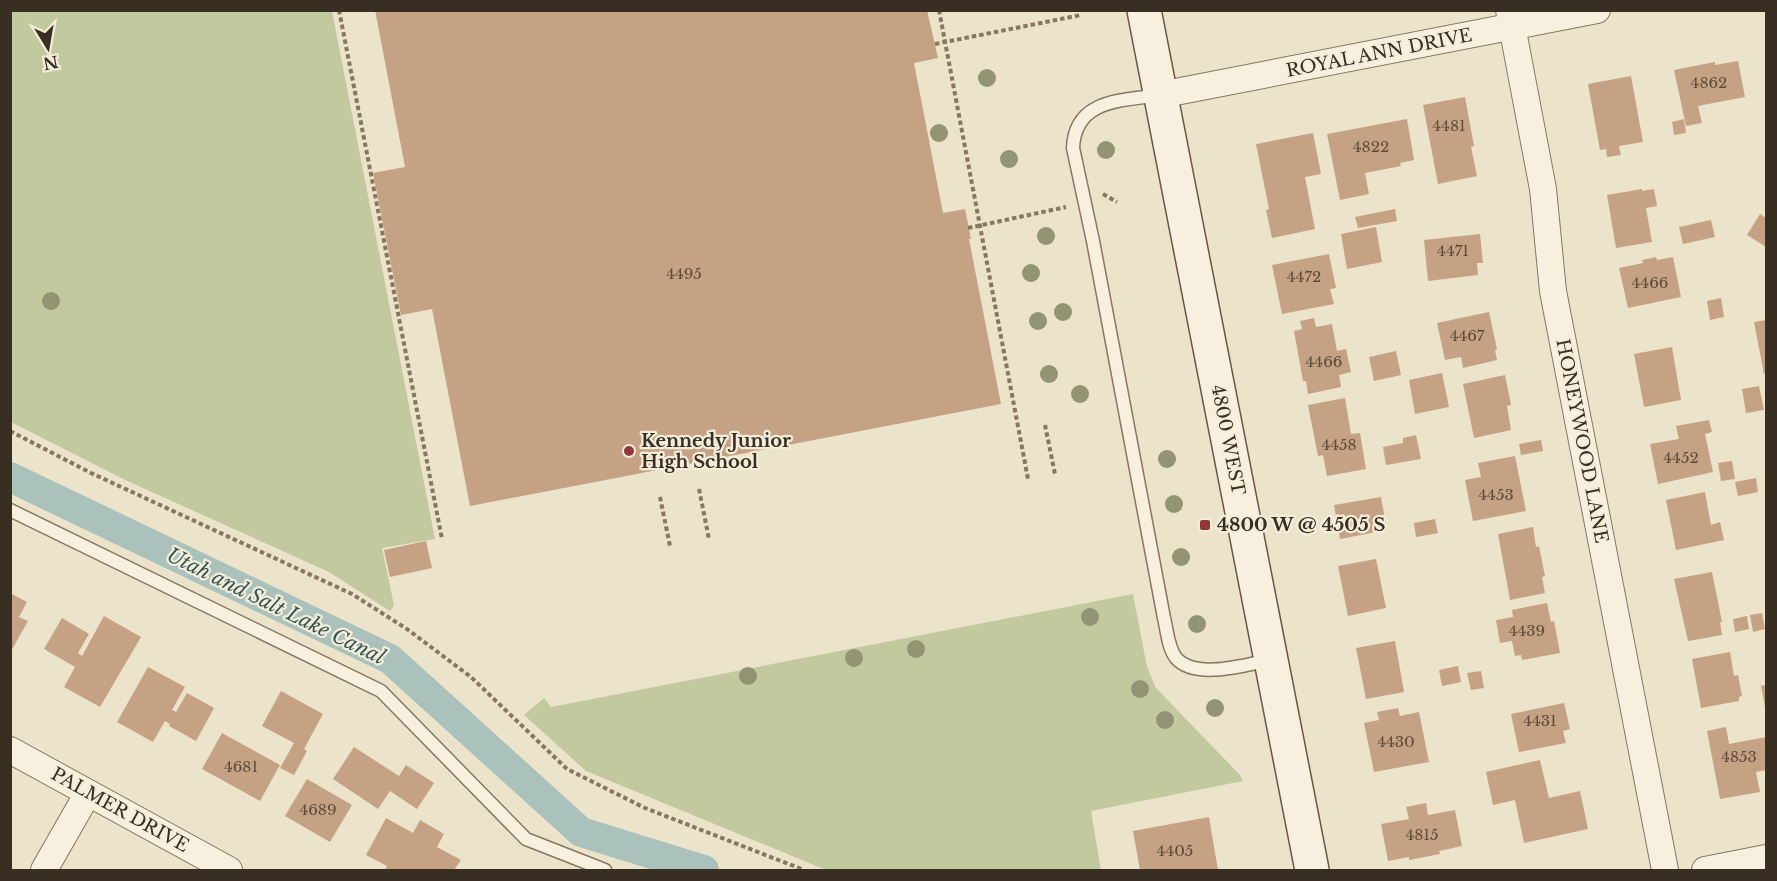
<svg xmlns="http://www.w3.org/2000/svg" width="1777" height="881" viewBox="0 0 1777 881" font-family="'Libre Baskerville',serif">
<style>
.green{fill:#c3c99f}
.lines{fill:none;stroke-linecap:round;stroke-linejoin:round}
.canal{stroke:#abc1bb;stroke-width:30}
.building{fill:#c6a284}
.service-casing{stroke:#877660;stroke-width:15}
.minor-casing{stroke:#877660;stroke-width:28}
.secondary-casing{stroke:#695743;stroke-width:36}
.path{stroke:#877660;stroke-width:4;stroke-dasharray:4.5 3;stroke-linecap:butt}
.service{stroke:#f7f0de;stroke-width:12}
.minor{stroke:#f7f0de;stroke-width:26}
.secondary{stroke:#f7f0de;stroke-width:33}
.tree{fill:#929473}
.poi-dot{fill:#913735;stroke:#f4edda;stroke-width:2}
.labels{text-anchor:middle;stroke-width:4.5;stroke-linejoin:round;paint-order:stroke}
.number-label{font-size:15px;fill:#5c4b3a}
.street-label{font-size:18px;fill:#392e22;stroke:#f4edda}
.poi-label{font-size:18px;font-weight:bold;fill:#392e22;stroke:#f4edda;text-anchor:start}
.water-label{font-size:20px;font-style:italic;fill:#335756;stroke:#f4edda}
</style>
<rect width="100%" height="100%" fill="#ece3cb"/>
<path class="green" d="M10 11H332L435 539 382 548 394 605 390 611 329 572 123 479 11 422Z
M1133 594 1147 667 1156 688 1240 775 1243 781 1091 811 1101 870H826L586 771 524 715 544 698 551 707Z"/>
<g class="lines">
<path class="canal" d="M10 477 390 659 581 832 704 870"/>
</g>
<path class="building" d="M375 10H927L938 58 914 63 943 213 965 209 971 239H969L1001 404 470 506 432 309 401 315 373 173 405 167Z
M1738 61 1745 97 1698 106 1702 123 1686 126 1674 70 1715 62V65Z
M1631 76 1643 142 1619 146 1621 155 1607 157 1606 149 1600 150 1588 84Z
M1465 97 1474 146 1471 147 1477 176 1438 184 1423 105Z
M1407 119 1414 160 1400 163 1401 166 1365 173 1369 194 1340 200 1327 134Z
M1684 119 1686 133 1674 135 1672 122Z
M1313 133 1321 174 1305 177 1315 229 1272 238 1266 210 1269 209 1256 144Z
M1642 189V191L1654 189 1657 206 1646 208 1652 242 1616 248 1607 195Z
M1395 209 1397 221 1358 228 1355 217Z
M1760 214 1766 218V247L1747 235Z
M1711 220 1715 237 1683 244 1679 227Z
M1376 227 1382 262 1347 269 1341 234Z
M1480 234 1483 263H1477L1478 275 1428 281 1424 240Z
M1329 254 1336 288 1330 289 1334 304 1282 314 1272 265Z
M1656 257 1657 260 1673 257 1681 297 1628 308 1619 268 1643 263 1642 260Z
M1721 298 1724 317 1710 320 1707 301Z
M1489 312 1497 349 1495 350 1497 360 1463 368 1461 357 1445 360 1437 323Z
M1314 318 1316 327 1332 324 1337 351 1346 349 1351 372 1339 375 1341 387 1308 394 1306 381H1303L1294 331 1302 329 1300 321Z
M1766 320V373L1764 374 1754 322Z
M1672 347 1681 400 1644 407 1634 354Z
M1396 351 1401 375 1374 381 1369 357Z
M1442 373 1449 407 1415 414 1409 380Z
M1505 375 1511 405 1507 406 1511 430 1474 438 1463 384Z
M1759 386 1764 410 1746 413 1742 389Z
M1345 398 1351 434 1360 433 1366 469 1327 476 1323 455 1318 456 1308 405Z
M1709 420 1712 432 1705 434 1713 472 1658 484 1650 444 1679 439 1676 426Z
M1416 435 1421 459 1386 465 1383 447 1403 443V438Z
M1541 440 1543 451 1521 455 1519 444Z
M1515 456 1526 511 1473 521 1465 480 1481 477 1478 463Z
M1732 461 1735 479 1721 481 1718 463Z
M1756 478 1758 492 1738 496 1735 482Z
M1705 492 1711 525 1720 522 1724 540 1676 550 1666 500Z
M1381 497 1387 530 1340 539 1334 505Z
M1435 519 1438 533 1416 537 1414 523Z
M1533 527 1536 547 1539 546 1545 576 1542 577 1545 593 1510 600 1498 534Z
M426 541 432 568 390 577 384 550Z
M1376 559 1386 608 1348 616 1338 566Z
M1712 572 1722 622H1720L1722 635 1688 641 1674 579Z
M10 593 27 602 19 617 28 621 10 653Z
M1547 603 1551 622 1554 621 1560 653 1522 660 1521 655 1515 656 1512 641 1500 643 1496 620 1513 617 1512 610Z
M1762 613 1765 629 1753 632 1750 615Z
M104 616 141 637 100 707 64 687 75 667 44 649 62 618 89 634 78 653 82 656Z
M1747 616 1749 629 1735 632 1733 619Z
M1395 641 1404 692 1366 699 1356 648Z
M1730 652 1734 676 1738 675 1742 696 1739 697V701L1701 708 1692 659Z
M1458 666 1461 682 1442 686 1439 670Z
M148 667 185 687 172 710 176 712 187 693 214 708 196 741 169 726 170 724 165 721 153 742 117 722Z
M1481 671 1484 688 1471 690 1467 673Z
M1766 685V707H1765L1761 686Z
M281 691 323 714 304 749 307 751 294 775 280 768 294 743 262 726Z
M1564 703 1570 729 1563 731 1566 743 1519 752 1511 714Z
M1398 708 1400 716 1419 712 1429 762 1374 772 1364 723 1379 720 1377 712Z
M1726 727 1729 744 1766 737V770L1756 772 1760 792 1720 799 1707 731Z
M222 733 280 765 260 801 202 769Z
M354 747 399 776 406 765 434 783 417 809 390 791 378 809 333 779Z
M1540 760 1549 798 1580 791 1588 829 1524 843 1515 800 1493 805 1486 772Z
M307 779 352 805 330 842 285 816Z
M1426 803 1428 815 1455 810 1462 846 1439 851 1440 854 1409 860V857L1388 861 1381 824 1409 819 1406 807Z
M1209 817 1218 870H1140L1133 831Z
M386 818 413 833 420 820 444 834 437 847 461 860 454 870H385L387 866 366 855Z"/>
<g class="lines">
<defs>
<path id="service" d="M1159 95C1121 101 1075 99 1073 148L1093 241 1164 618C1167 630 1168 648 1176 658 1195 680 1245 665 1270 660
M10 510 381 691 526 839 605 870"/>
<path id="minor" d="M1509 10 1543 189 1553 291 1665 870
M1160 95 1597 10
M10 750 229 870
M44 870 88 793
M1705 870 1766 858"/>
<path id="secondary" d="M1144 10 1312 870"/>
</defs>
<use href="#service" class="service-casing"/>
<use href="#minor" class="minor-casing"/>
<use href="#secondary" class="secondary-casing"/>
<path class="path" d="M339 10 442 539
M939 10 1028 479
M935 44 1081 15
M1103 194 1117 202
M968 228 1066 207
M1045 425 1055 474
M10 431 91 473 352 594 407 629 471 677 567 769 645 808 804 870
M699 489 709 539
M660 497 670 546"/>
<use href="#service" class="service"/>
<use href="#minor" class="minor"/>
<use href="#secondary" class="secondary"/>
</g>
<g class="tree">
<circle cx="987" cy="78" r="9"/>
<circle cx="939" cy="133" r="9"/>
<circle cx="1106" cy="150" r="9"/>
<circle cx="1009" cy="159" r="9"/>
<circle cx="1046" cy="236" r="9"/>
<circle cx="1031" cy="273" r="9"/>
<circle cx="51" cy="301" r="9"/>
<circle cx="1063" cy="312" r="9"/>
<circle cx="1038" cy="321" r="9"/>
<circle cx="1049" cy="374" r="9"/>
<circle cx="1080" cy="394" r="9"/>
<circle cx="1167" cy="459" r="9"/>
<circle cx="1174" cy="504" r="9"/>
<circle cx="1181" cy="557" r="9"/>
<circle cx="1090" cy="617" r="9"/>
<circle cx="1197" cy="624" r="9"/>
<circle cx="916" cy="649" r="9"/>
<circle cx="854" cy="658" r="9"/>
<circle cx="748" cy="676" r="9"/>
<circle cx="1140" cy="689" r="9"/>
<circle cx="1215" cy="708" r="9"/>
<circle cx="1165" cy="720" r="9"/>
</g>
<g class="poi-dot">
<circle cx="629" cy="451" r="6"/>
<rect x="1199" y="519" width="12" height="12" rx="3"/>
</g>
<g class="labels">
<g class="number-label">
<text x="1709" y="88">4862</text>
<text x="1449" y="131">4481</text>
<text x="1371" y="152">4822</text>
<text x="1453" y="256">4471</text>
<text x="684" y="279">4495</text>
<text x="1304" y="282">4472</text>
<text x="1650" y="288">4466</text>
<text x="1467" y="341">4467</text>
<text x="1324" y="367">4466</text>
<text x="1339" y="450">4458</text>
<text x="1681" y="463">4452</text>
<text x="1496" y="500">4453</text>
<text x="1527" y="636">4439</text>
<text x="1540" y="726">4431</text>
<text x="1396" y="747">4430</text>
<text x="1739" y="762">4853</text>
<text x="241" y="772">4681</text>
<text x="318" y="815">4689</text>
<text x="1422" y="840">4815</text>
<text x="1175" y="856">4405</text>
</g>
<g class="street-label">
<text transform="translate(1379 53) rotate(-11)" y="6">ROYAL ANN DRIVE</text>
<text transform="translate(1228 440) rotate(79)" y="6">4800 WEST</text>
<text transform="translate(1582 441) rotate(79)" y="6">HONEYWOOD LANE</text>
<text transform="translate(120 810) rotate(29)" y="6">PALMER DRIVE</text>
</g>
<g class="poi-label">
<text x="641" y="447">Kennedy Junior<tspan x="641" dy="21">High School</tspan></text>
<text x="1217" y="531">4800 W @ 4505 S</text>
</g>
<g class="water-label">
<text transform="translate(276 606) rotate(26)" y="7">Utah and Salt Lake Canal</text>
</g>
</g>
<rect width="1777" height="881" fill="none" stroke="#392e22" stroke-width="24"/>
<g transform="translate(48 48) rotate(169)" stroke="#f4edda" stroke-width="4.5" paint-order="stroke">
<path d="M0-4.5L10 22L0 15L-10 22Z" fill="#392e22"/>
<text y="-9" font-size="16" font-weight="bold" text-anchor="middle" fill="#392e22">N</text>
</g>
</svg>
